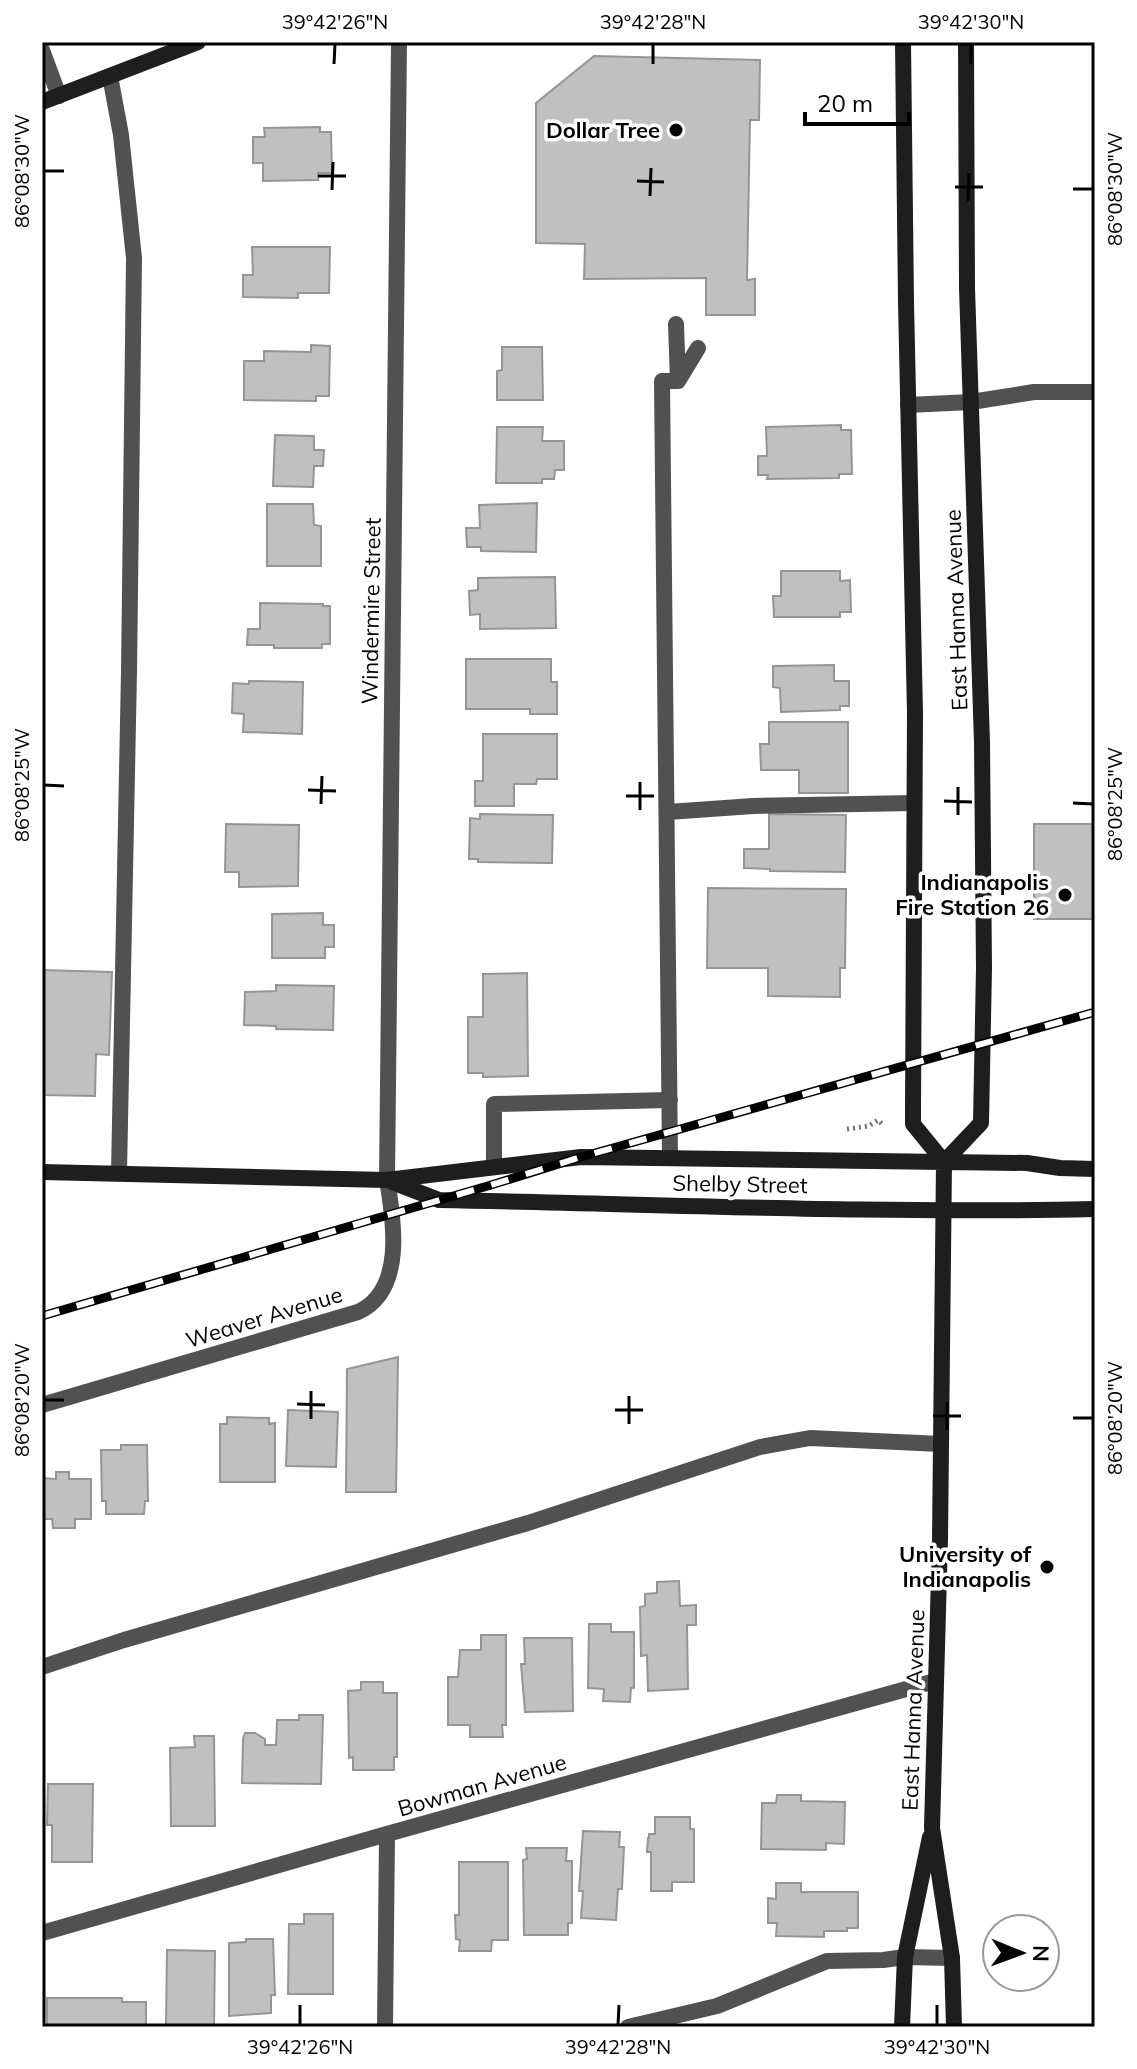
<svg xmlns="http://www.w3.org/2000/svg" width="1137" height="2069" viewBox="0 0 1137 2069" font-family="Mulish,sans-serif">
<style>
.building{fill:#c0c0c0;stroke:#959595;stroke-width:2}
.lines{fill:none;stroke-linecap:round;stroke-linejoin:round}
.path{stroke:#737373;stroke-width:5;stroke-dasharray:2 4;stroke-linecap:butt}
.lane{stroke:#515151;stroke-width:16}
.street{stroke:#515151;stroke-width:16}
.secondary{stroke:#1e1e1e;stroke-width:16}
.rail-casing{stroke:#000;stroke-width:9}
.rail{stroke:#fff;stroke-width:6;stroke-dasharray:18;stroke-linecap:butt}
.ticks{fill:none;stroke:#000;stroke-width:3}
.poi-dot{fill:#000;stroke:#fff;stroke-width:3}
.labels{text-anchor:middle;stroke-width:7;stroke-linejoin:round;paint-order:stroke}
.poi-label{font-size:22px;font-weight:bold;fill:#000;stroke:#fff;text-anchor:end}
.street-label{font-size:22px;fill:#000;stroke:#fff}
.neatline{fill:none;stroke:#000;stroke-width:3}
.ticks-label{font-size:20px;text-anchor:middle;fill:#000}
</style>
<rect width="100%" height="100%" fill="#fff"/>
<path class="building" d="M594 56 760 60 759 120H750L747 280 755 279V315H706V278L584 279 585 244 536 243V103Z
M320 127V132H331L332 173H318V180L263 181V163H253V137H265L264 128Z
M252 247H330L329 293H298V298L243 297V275H253Z
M311 345 330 346 329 396H316V401L244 400V361H264V351L311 352Z
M502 347H542L543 400H497V371L502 370Z
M841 425V430H851L852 474H839V478L767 479 768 475H758V456H767L766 427Z
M497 427H543L542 441H564V470H555L554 479H542V483H496Z
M275 435 314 436V450H324L323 466H314L313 487 273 486Z
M537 503 536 552 481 551V547H467L466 528H480L479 505Z
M267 504H313L314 525 321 526V566H267Z
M781 571H840V581L850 580 851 612H840V617H774L773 596H781Z
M555 577 556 628 480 629V614L470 615 469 591 478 590V578Z
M260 603 323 604V606H330V644H322V648H274V645H247L248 629H260Z
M466 659H551V682H557V714H530V709H466Z
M834 665V681H849V706H840V710L781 712 780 688 773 687V666Z
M249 681 303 682 302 734 243 732 244 714 232 713 233 683 249 684Z
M769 722H848V793H799V770H761L760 744H769Z
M483 734H557V779H537L536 784H514V806H475V781H483Z
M480 814 553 815 552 863 478 862V859H469L470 818 480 819Z
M769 814 846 815 845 872 770 871V869L744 868V849H769Z
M226 824 299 825 298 886 239 887V872H225Z
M1034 824H1095V919H1034Z
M708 888 846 889 845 968H840V997L768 996V968H707Z
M323 913V925H334V947H325V958H272V914Z
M42 970 112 972 109 1055 96 1054 95 1096 42 1095Z
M527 973 528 1076 483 1077V1073H468V1017H483V974Z
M276 985 334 986 333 1030 276 1029V1026L244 1025 245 992 276 991Z
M398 1357 396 1492H346L347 1369Z
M288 1410 338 1412 336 1467 286 1466Z
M227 1417 269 1418V1424L275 1423V1482H220V1424H227Z
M121 1445H147L148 1501H145L144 1514H106V1501H102L101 1450H121Z
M56 1472H69V1479H91V1519H75V1528H53L52 1519H42V1478L56 1479Z
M679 1581 680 1606 696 1605V1625H687L688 1689 648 1691 647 1655 641 1656 640 1607 645 1606V1594L657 1593V1582Z
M589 1624H611V1632H634V1688H631L630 1702 603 1701 604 1689 588 1688Z
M481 1635H506V1725H502L503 1737H470V1725H448V1677H458L460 1650H481Z
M524 1638H572L573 1711 525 1712 521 1664H525Z
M361 1682H383V1693H397V1757H394V1770H353V1757L349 1758 348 1691 361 1690Z
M299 1715H323L321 1784 242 1783 243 1739 245 1733H255L265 1739V1745H276L277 1720H299Z
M194 1736H214L215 1826H171L170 1748 195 1747Z
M48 1784H93L92 1862H52V1825H47Z
M777 1795H801V1801L845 1802 844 1844 826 1843V1850L761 1849 762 1803H776Z
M655 1817H690V1829H694V1882H672V1891H651V1852H647L648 1838H649V1834H655Z
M583 1831 620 1832 619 1847H624L622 1889H618L616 1920 581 1918 583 1891H579Z
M526 1848H567L566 1861H572V1923H568V1935H524L523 1860 527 1859Z
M459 1862H508V1940H492L491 1951H459L460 1940 456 1939 455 1915H459Z
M776 1883H801V1892H858V1928H847V1931H824V1937L776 1936 777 1923H768V1898L776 1899Z
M304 1914H333V1994H288L289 1924H304Z
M246 1939H273L275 1995H271V2013L229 2016V1943L246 1942Z
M167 1950 215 1951 214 2026 166 2025Z
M47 1998H122V2002H146V2027H47Z"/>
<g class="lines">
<path class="path" d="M847 1129 869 1126 878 1120 883 1125"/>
<path class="lane" d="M42 50 59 96
M110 76 121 135 134 258 129 672 119 1173
M676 324 678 381
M908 405 971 402 1034 392H1095
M668 812 753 806 914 803
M670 1158 662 381H678L698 348
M494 1167V1104L670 1100
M42 1667 124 1640 528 1523 760 1447 810 1438 941 1444
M628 2027 717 2006 827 1961 883 1960 905 1957 952 1958"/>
<path class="street" d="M42 1405 358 1312C405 1291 394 1221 387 1180L399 42
M42 1933 387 1834 935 1681
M385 2027 387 1834"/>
<path class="secondary" d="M903 42 906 302 915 713 913 1111V1124L944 1162 940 1539 932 1828 952 1958 954 2027
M42 102 198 42
M944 1162 981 1123 984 968 982 742 967 288 966 42
M42 1172 387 1180 581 1157 1027 1163 1060 1168 1095 1169
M392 1182 439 1200C658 1204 877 1214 1095 1209
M902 2027 905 1957 930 1837"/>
<defs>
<path id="rail" d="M42 1316 491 1185 581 1157 1095 1012"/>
</defs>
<use href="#rail" class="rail-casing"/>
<use href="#rail" class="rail"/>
</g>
<path class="ticks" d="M334 64 335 44M653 64V44M971 64V44M44 171H64M318 176H346M637 181 664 182M955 187H983M1073 189H1093M332 190 333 162M650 196 651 168M968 201 969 173M44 785 64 786M308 790 336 791M626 796H654M944 801 972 802M1073 803 1093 804M321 804 322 776M640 810V782M958 815V787M44 1400H64M297 1404 325 1405M615 1410H643M933 1416H961M1073 1418H1093M311 1419V1391M629 1424V1396M947 1430V1402M300 2025V2005M618 2025 619 2005M937 2025V2005"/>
<g class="poi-dot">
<circle cx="676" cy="130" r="8"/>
<circle cx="1065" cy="895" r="8"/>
<circle cx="1047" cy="1567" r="8"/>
</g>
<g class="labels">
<g class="poi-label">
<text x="660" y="138">Dollar Tree</text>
<text x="1049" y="890">Indianapolis<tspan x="1049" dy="25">Fire Station 26</tspan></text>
<text x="1031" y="1562">University of<tspan x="1031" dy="25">Indianapolis</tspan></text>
</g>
<g class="street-label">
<text transform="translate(956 610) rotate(-92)" y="8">East Hanna Avenue</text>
<text transform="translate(371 611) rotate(-89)" y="8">Windermire Street</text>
<text transform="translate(740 1184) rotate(1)" y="8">Shelby Street</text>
<text transform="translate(264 1317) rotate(-17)" y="8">Weaver Avenue</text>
<text transform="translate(913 1710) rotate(-88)" y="8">East Hanna Avenue</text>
<text transform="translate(482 1785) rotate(-16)" y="8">Bowman Avenue</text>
</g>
</g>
<rect width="1137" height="2069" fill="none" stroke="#ffffff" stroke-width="88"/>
<g transform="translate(1021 1953) rotate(91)"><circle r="38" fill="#ffffff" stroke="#999999" stroke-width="2"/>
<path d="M0-6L14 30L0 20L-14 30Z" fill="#000000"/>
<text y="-12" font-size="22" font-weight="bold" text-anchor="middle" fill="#000000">N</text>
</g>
<path d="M805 112v12h104v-12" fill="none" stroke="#000000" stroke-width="4"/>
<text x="817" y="112" font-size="24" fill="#000000" stroke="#ffffff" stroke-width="6" paint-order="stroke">20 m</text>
<rect x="44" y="44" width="1049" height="1981" class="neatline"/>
<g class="ticks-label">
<text x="335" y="29">39°42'26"N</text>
<text x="653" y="29">39°42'28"N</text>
<text x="971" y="29">39°42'30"N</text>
<text transform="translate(22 171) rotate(-90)" y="7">86°08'30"W</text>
<text transform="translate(1115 189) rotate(-90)" y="7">86°08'30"W</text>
<text transform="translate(22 785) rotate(-90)" y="7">86°08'25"W</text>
<text transform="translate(1115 804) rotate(-90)" y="7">86°08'25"W</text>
<text transform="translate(22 1400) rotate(-90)" y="7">86°08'20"W</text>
<text transform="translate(1115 1418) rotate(-90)" y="7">86°08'20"W</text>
<text x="300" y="2054">39°42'26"N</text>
<text x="618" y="2054">39°42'28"N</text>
<text x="937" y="2054">39°42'30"N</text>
</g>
</svg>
